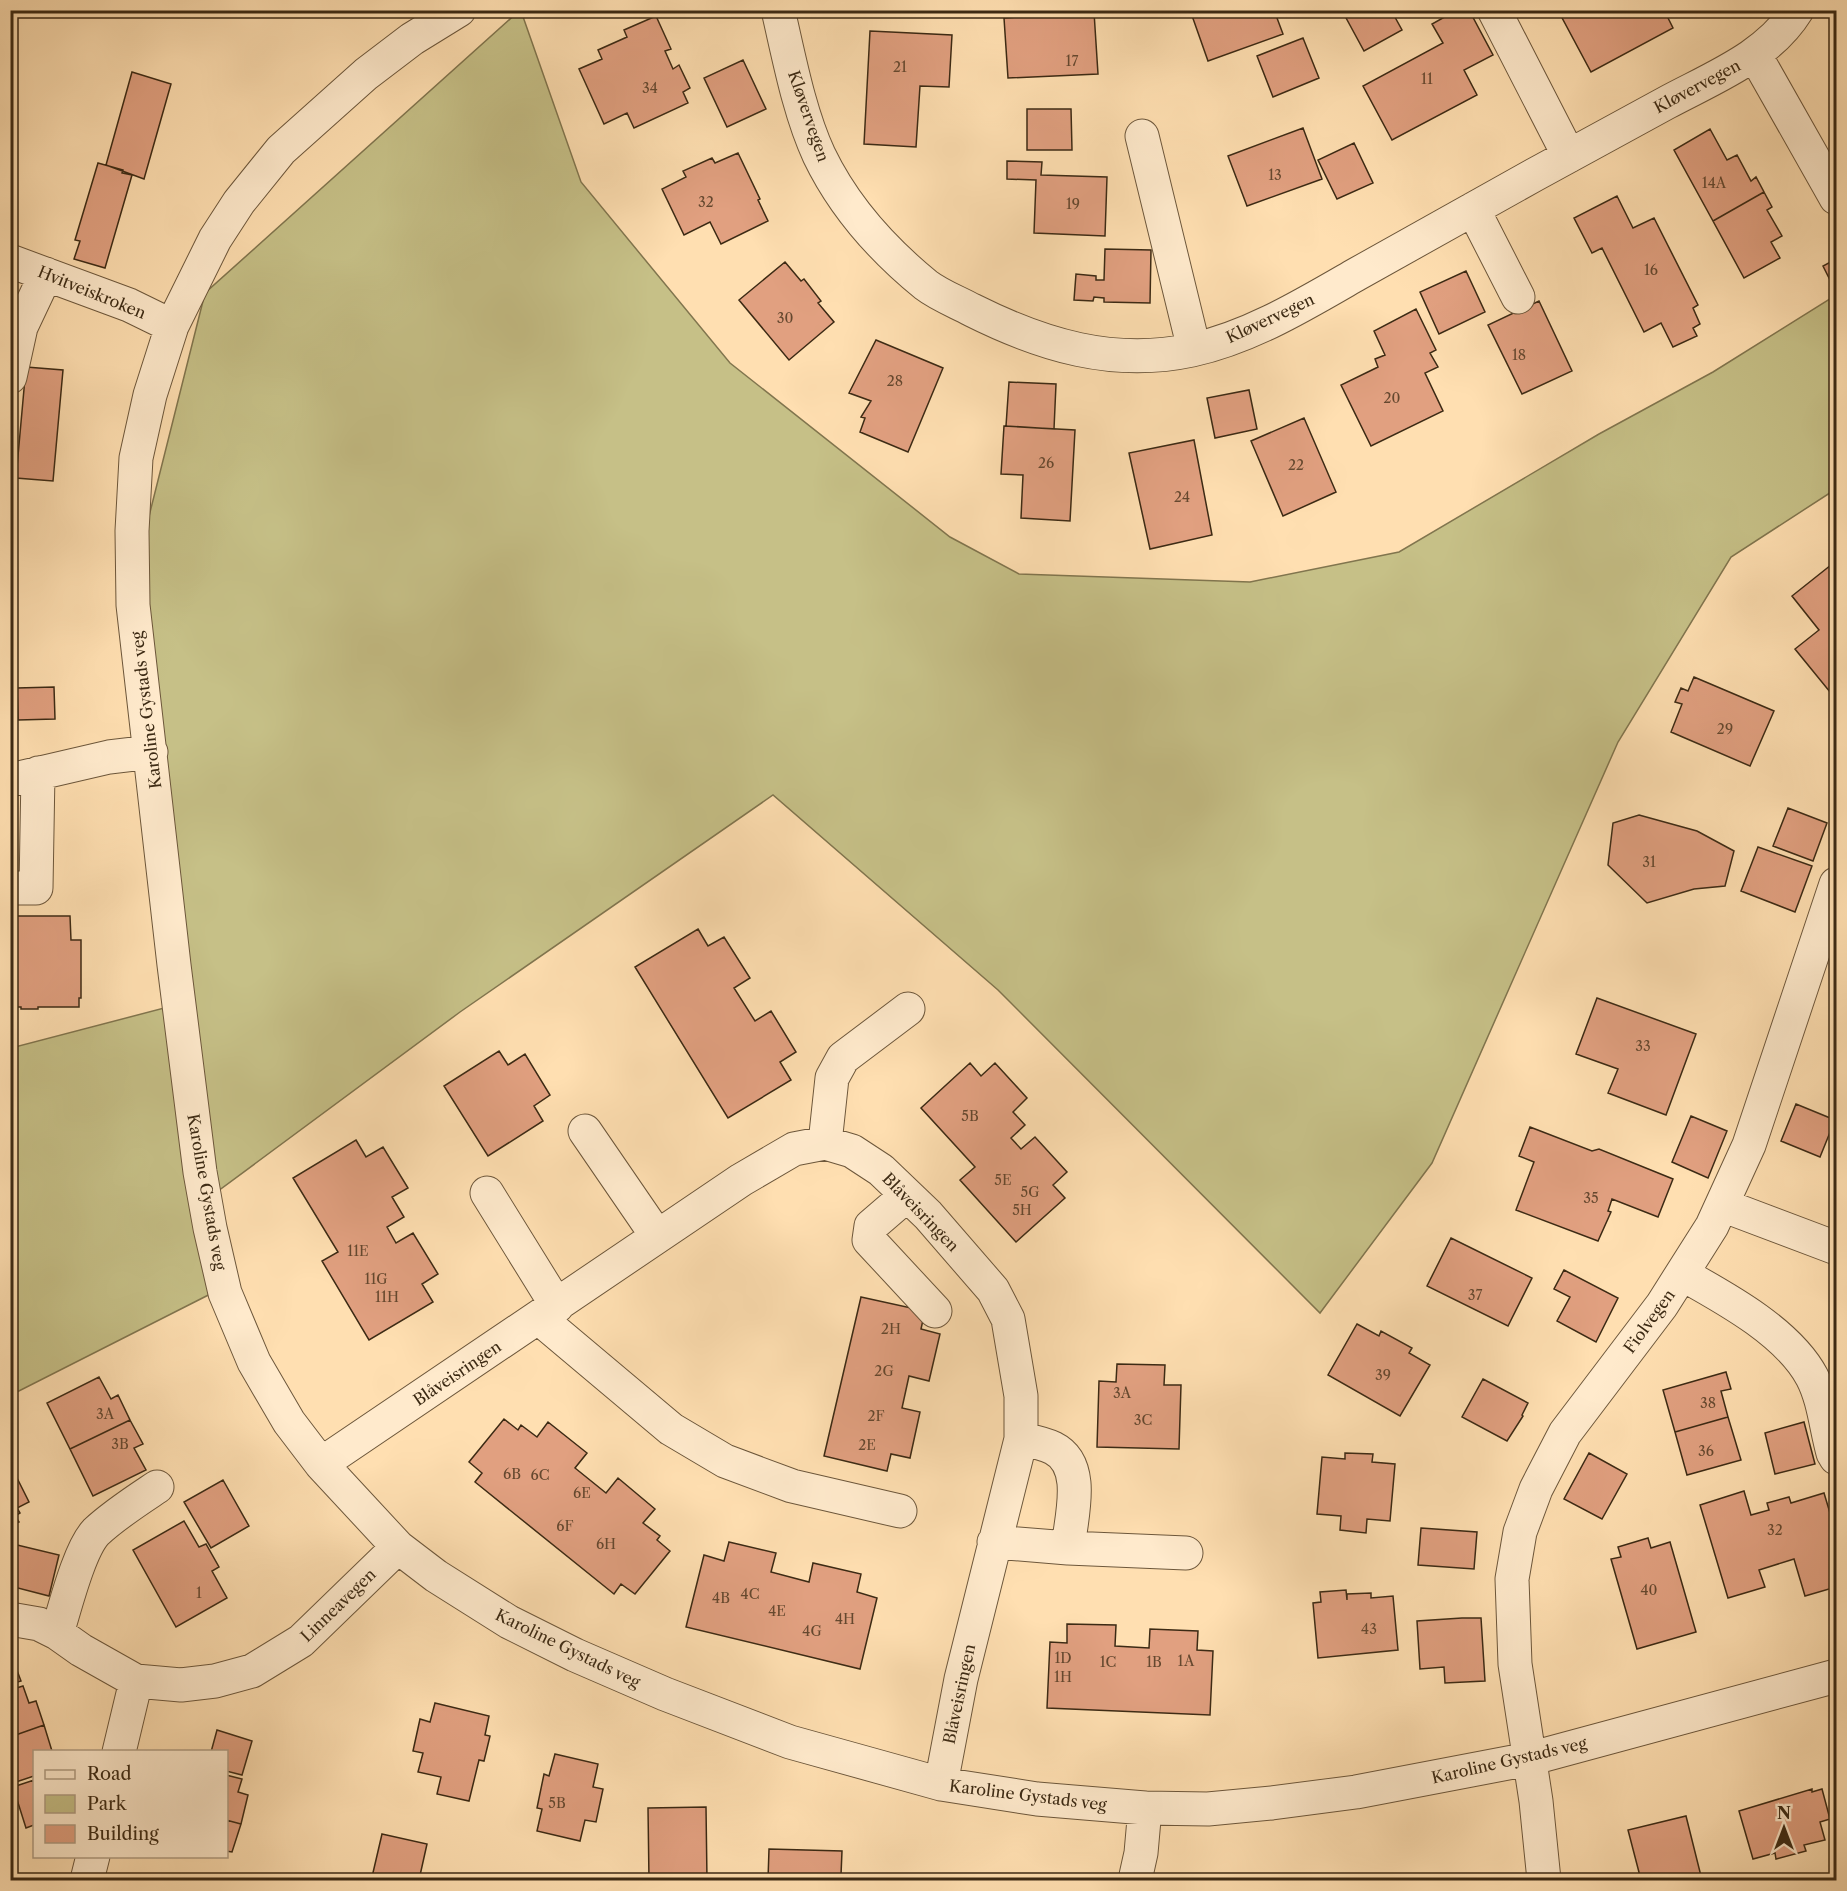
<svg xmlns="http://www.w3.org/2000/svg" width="1847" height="1891" viewBox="0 0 1847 1891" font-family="'Libre Caslon Text',serif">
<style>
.green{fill:#c6c087;stroke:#81754e;stroke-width:1.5}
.building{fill:#e1a080;stroke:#3c2a14;stroke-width:1.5}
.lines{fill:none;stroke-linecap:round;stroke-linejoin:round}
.minor-casing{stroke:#6d573b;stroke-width:35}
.minor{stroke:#ffeacc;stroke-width:33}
.labels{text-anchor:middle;stroke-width:4.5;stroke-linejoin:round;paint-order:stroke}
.number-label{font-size:14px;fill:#65482f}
.street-label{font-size:16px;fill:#3c2a14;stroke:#ffeacc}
</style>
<rect width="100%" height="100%" fill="#ffdfb1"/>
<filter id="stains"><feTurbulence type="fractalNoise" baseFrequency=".00333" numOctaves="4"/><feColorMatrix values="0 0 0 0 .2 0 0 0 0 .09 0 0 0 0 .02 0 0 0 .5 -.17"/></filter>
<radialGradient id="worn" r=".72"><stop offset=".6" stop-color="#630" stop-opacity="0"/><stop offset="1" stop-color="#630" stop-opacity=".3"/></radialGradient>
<path class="green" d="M519 11H521L581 182 730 363 950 537 1019 574 1250 582 1399 552 1599 434 1713 372 1836 295V489L1731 557 1618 742 1432 1163 1320 1313 998 990 773 795 460 1012 210 1197 238 1280 11 1395V1048L172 1006 130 592 205 293Z"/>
<path class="building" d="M1190 10H1274L1283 34 1208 61Z
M1354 10H1391L1402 30 1364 51 1345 16Z
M1457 10H1469L1493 55 1464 70 1477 95 1392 140 1363 86 1443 43 1432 24Z
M1567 10H1664L1673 28 1591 72 1560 14Z
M1094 12 1098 74 1008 78 1004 18Z
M656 16 671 49 665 51 673 69 679 65 690 88 683 92 688 103 634 128 627 113 604 124 579 69 602 59 598 50 627 37 624 30Z
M870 31 952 35 949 87 920 86 916 147 864 144Z
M1303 38 1319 78 1273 97 1257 56Z
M743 60 766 109 727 127 704 78Z
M132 72 171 84 144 179 106 165Z
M1027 109H1071L1072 150H1027Z
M1303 128 1322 179 1247 206 1228 156Z
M1710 129 1727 160 1737 155 1751 181 1756 177 1764 192 1713 221 1674 150Z
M1354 143 1373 183 1337 199 1318 160Z
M738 153 760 199 758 200 768 221 721 244 710 222 684 235 662 189 686 177 683 171 712 158 715 163Z
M1007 161 1042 162 1041 175 1107 177 1105 236 1034 233 1036 180 1007 179Z
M98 163 123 170 122 173 132 175 105 268 74 259 80 241 75 240Z
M1764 192 1772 207 1767 210 1782 236 1771 242 1780 258 1744 278 1713 221Z
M1617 196 1633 228 1654 218 1698 305 1693 308 1700 324 1693 328 1697 336 1673 347 1661 323 1644 332 1602 248 1592 253 1574 218Z
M1105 249 1151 250 1150 303 1104 302V298L1094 297 1093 301 1074 300 1076 274 1096 276V280H1104Z
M1836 259V292L1823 266Z
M785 262 801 281 804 279 821 301 818 303 834 322 789 360 739 300Z
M1466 271 1485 312 1439 334 1420 292Z
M1539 301 1572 371 1522 394 1488 325Z
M1416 309 1436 350 1430 353 1438 367 1425 373 1443 411 1371 446 1341 385 1378 367 1375 359 1385 355 1374 331Z
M876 340 943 368 908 452 860 432 865 418 861 417 871 401 849 393Z
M26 367 63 370 53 481 16 478Z
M1009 382 1056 384 1054 429 1006 426Z
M1249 390 1257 429 1215 438 1207 398Z
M1304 418 1336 492 1283 516 1251 441Z
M1004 426 1075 430 1070 521 1021 518 1023 475 1001 474Z
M1194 440 1212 535 1150 549 1129 453Z
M1836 561V687L1830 692 1795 649 1819 630 1792 596Z
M1694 677 1774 711 1750 766 1671 732 1682 704 1675 702 1681 688 1688 691Z
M54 687 55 719 18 720 17 688Z
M1788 808 1827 823 1813 861 1773 846Z
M1639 815 1697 831 1734 851 1725 886 1694 889 1647 903 1608 865 1613 823Z
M1758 847 1812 866 1795 912 1741 891Z
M10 916H70L71 940H81V998H79V1007H38V1009H21V1007H10Z
M698 929 708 946 724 937 750 978 734 988 755 1021 771 1011 796 1052 780 1062 791 1080 728 1118 635 967Z
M1597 998 1696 1034 1666 1115 1608 1093 1618 1069 1576 1054Z
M499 1051 508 1065 525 1054 550 1095 534 1106 543 1121 488 1156 444 1086Z
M970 1063 981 1076 995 1063 1027 1098 1013 1112 1025 1125 1011 1138 1021 1149 1035 1137 1067 1172 1053 1185 1065 1198 1016 1242 960 1180 975 1167 921 1108Z
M1796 1104 1835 1120 1820 1157 1781 1141Z
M1691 1116 1727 1131 1708 1178 1672 1162Z
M1530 1127 1592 1151 1599 1149 1673 1179 1658 1217 1612 1199 1608 1211 1611 1212 1598 1241 1516 1210 1534 1162 1519 1156Z
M356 1140 366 1157 383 1147 408 1188 392 1197 404 1217 387 1227 396 1243 413 1233 438 1274 422 1284 433 1302 369 1340 322 1261 338 1252 293 1178Z
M1451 1238 1532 1278 1508 1326 1427 1286Z
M1564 1270 1618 1298 1596 1342 1557 1321 1570 1297 1554 1289Z
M861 1297 925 1311 921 1329 940 1334 929 1381 909 1376 902 1408 920 1412 910 1458 891 1454 887 1471 824 1456Z
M1357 1324 1379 1336 1381 1331 1412 1348 1409 1353 1430 1365 1400 1416 1328 1375Z
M1117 1364 1165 1365 1164 1385H1181L1179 1449 1097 1447 1099 1381 1116 1382Z
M1726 1372 1731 1389 1721 1391 1728 1417 1675 1432 1663 1390Z
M99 1377 111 1399 118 1395 130 1420 70 1449 47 1403Z
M1483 1379 1528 1403 1522 1415 1523 1416 1507 1441 1462 1417Z
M1728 1417 1741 1460 1687 1475 1675 1432Z
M504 1419 518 1430 521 1425 537 1437 548 1422 587 1453 575 1468 606 1493 618 1478 655 1509 643 1523 660 1536 657 1540 670 1551 635 1594 621 1584 614 1594 475 1482 482 1473 469 1462Z
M130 1420 143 1444 134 1448 146 1470 93 1496 70 1449Z
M1804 1422 1815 1464 1775 1474 1765 1433Z
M1345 1453 1373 1454 1372 1462 1395 1464 1390 1521 1367 1519 1366 1533 1340 1530 1341 1516 1317 1514 1322 1457 1345 1459Z
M1589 1453 1627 1474 1602 1519 1564 1499Z
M10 1464 29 1502 17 1508 20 1513 15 1516 19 1522 10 1526Z
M223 1480 249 1526 211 1548 184 1502Z
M1744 1491 1751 1515 1769 1510 1767 1503 1789 1497 1791 1503 1824 1493 1836 1533V1587L1805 1596 1794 1559 1759 1570 1765 1587 1728 1598 1700 1505Z
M184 1521 199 1547 206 1544 219 1567 212 1571 227 1598 176 1627 133 1550Z
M1421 1528 1477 1532 1474 1569 1418 1565Z
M1648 1538 1651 1548 1670 1542 1696 1632 1637 1649 1611 1559 1621 1557 1618 1547Z
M729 1542 776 1553 771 1572 809 1582 813 1563 861 1574 857 1592 877 1598 860 1669 686 1627 704 1555 724 1561Z
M13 1544 59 1555 49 1596 10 1586V1556Z
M1346 1590 1347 1600V1594L1371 1593V1598L1393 1596 1398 1650 1318 1658 1313 1603 1321 1602 1320 1592Z
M1462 1618H1481L1485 1681 1445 1683 1444 1667 1420 1669 1417 1621Z
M1067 1624 1116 1625 1115 1646 1149 1648 1150 1629 1198 1631 1197 1650 1213 1651 1210 1715 1047 1708 1050 1642 1067 1643Z
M10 1652 21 1681 10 1684Z
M23 1686 29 1703 36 1701 44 1725 10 1737V1690Z
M435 1703 489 1716 485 1735 490 1736 484 1761 479 1760 469 1801 437 1794 441 1777 418 1772 423 1753 413 1751 420 1719 430 1722Z
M44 1725 52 1751 34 1752V1776L10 1784V1737Z
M217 1730 252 1741 242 1775 226 1771V1752H211Z
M555 1754 598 1764 593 1787 603 1789 596 1822 585 1820 580 1841 537 1831 542 1809 537 1808 544 1774 549 1776Z
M226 1775 242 1779 238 1792 248 1795 241 1824 226 1820Z
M34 1780V1825L26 1828 13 1787Z
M1812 1789V1792L1822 1789 1830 1819 1820 1822 1825 1840 1804 1845 1806 1851 1776 1859 1775 1853 1753 1859 1739 1811Z
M706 1807 707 1880H649L648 1808Z
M1686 1816 1702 1880H1641L1628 1830Z
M226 1820 241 1824 232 1852 226 1851Z
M382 1834 427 1844 419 1880H386L372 1877Z
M769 1849 842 1851 841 1875H847V1880H768Z"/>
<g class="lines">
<defs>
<path id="minor" d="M459 10 412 39 366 74 281 150 239 202 215 239 172 326 150 395 136 458 132 531 133 605 174 965 200 1172 210 1228 225 1293 254 1362 289 1422 321 1464 398 1547 436 1576 509 1622 575 1655 665 1694 790 1742 941 1784 1037 1799 1145 1808 1208 1809 1272 1803 1356 1792 1529 1759 1836 1676
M778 10C789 57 799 112 819 155 843 205 883 250 926 285 939 295 957 302 972 310 1042 345 1113 367 1192 350 1251 337 1305 304 1357 274 1416 241 1475 208 1534 175 1578 151 1622 127 1666 103 1712 78 1768 57 1797 10
M1494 10 1569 156
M1755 55 1836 198
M1142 136 1194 349
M1473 209 1518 297
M10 261 129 305 172 326
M10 377 21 327 46 274
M10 780 109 757 151 752
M10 888H36L38 773
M585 1131 657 1236
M825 1143 832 1078 843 1058 908 1009
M487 1193 557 1306
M907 1195 871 1226 869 1240 935 1311
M1722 1205 1836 1248
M1682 1274C1725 1298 1788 1332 1812 1377 1824 1400 1826 1428 1833 1453L1836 1458
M539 1318 671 1429 725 1461 792 1486 900 1511
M1021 1439C1031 1441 1043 1443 1053 1448 1087 1465 1071 1517 1068 1548
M321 1464 741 1180 794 1149 825 1143 852 1151 881 1170 928 1215 993 1290 1008 1319 1021 1396V1439L961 1679 941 1784
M994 1542 1068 1548 1186 1553
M10 1619 39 1624 57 1633 81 1650 136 1681 181 1685 215 1681 252 1671 301 1641 398 1547
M57 1633C65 1608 79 1550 96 1532 114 1515 136 1501 157 1487
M119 1752 136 1681
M87 1880 93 1856
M1135 1880 1141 1853 1145 1808
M1544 1880 1536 1801 1515 1664 1512 1579 1520 1532 1536 1489 1565 1433 1662 1305 1712 1226 1749 1145 1836 884"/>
</defs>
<use href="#minor" class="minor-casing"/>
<use href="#minor" class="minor"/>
</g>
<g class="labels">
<g class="number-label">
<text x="1072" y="66">17</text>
<text x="900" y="72">21</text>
<text x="1427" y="84">11</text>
<text x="650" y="93">34</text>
<text x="1275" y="180">13</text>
<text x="1714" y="188">14A</text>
<text x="706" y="207">32</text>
<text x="1073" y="209">19</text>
<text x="1651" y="275">16</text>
<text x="785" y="323">30</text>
<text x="1519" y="360">18</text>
<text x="895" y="386">28</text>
<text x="1392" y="403">20</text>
<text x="1046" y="468">26</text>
<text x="1296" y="470">22</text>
<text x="1182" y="502">24</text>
<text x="1725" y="734">29</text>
<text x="1649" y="867">31</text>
<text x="1643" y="1051">33</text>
<text x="970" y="1121">5B</text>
<text x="1003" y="1185">5E</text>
<text x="1030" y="1197">5G</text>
<text x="1591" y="1203">35</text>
<text x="1022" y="1215">5H</text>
<text x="358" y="1256">11E</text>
<text x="376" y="1284">11G</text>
<text x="1475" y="1300">37</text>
<text x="387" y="1302">11H</text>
<text x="891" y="1334">2H</text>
<text x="884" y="1376">2G</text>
<text x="1383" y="1380">39</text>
<text x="1122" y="1398">3A</text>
<text x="1708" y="1408">38</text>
<text x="105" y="1419">3A</text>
<text x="876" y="1421">2F</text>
<text x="1143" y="1425">3C</text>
<text x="120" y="1449">3B</text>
<text x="867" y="1450">2E</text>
<text x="1706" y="1456">36</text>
<text x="512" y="1479">6B</text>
<text x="540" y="1480">6C</text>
<text x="582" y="1498">6E</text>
<text x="565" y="1531">6F</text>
<text x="1775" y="1535">32</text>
<text x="606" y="1549">6H</text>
<text x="1649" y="1595">40</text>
<text x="199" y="1598">1</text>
<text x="750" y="1599">4C</text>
<text x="721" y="1603">4B</text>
<text x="777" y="1616">4E</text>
<text x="845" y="1624">4H</text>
<text x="1369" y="1634">43</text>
<text x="812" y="1636">4G</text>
<text x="1063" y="1663">1D</text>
<text x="1186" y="1666">1A</text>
<text x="1108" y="1667">1C</text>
<text x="1154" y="1667">1B</text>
<text x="1063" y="1682">1H</text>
<text x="557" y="1808">5B</text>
</g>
<g class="street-label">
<text transform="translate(1697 86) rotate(-28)" y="6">Kløvervegen</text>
<text transform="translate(809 116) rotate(71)" y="6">Kløvervegen</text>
<text transform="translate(92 292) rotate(22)" y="6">Hvitveiskroken</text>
<text transform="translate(1270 318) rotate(-25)" y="6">Kløvervegen</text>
<text transform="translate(146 710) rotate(-97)" y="6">Karoline Gystads veg</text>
<text transform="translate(207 1192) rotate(80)" y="6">Karoline Gystads veg</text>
<text transform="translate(921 1212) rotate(46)" y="6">Blåveisringen</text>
<text transform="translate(1649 1321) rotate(-54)" y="6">Fiolvegen</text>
<text transform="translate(457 1373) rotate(-34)" y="6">Blåveisringen</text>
<text transform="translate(338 1605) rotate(-44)" y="6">Linneavegen</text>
<text transform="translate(568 1648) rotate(26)" y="6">Karoline Gystads veg</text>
<text transform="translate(959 1694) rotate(-78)" y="6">Blåveisringen</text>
<text transform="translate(1509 1760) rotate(-13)" y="6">Karoline Gystads veg</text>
<text transform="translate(1028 1795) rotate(7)" y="6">Karoline Gystads veg</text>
</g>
</g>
<rect width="1847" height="1891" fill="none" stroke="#ffdfb1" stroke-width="36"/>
<rect x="12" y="12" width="1823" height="1867" fill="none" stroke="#3c2a14" stroke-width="3"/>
<rect x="18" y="18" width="1811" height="1855" fill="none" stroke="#3c2a14" stroke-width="1.5"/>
<rect x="33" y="1750" width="195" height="108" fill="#ffeacc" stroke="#b19d82" stroke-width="1.5"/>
<rect x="45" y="1770" width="30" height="9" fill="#ffeacc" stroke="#b19d82" stroke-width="1.5"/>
<text x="87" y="1780" font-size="18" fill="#3c2a14">Road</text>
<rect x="45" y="1795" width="30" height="18" fill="#c6c087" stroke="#b19d82" stroke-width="1.5"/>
<text x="87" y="1810" font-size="18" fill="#3c2a14">Park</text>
<rect x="45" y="1825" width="30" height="18" fill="#e1a080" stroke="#b19d82" stroke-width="1.5"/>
<text x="87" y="1840" font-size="18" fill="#3c2a14">Building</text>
<g transform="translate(1784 1828)" stroke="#ffeacc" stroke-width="4.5" paint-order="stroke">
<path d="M0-4.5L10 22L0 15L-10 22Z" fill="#3c2a14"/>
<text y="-9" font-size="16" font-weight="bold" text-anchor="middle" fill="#3c2a14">N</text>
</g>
<rect width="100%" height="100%" filter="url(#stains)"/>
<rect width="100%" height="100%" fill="url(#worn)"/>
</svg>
